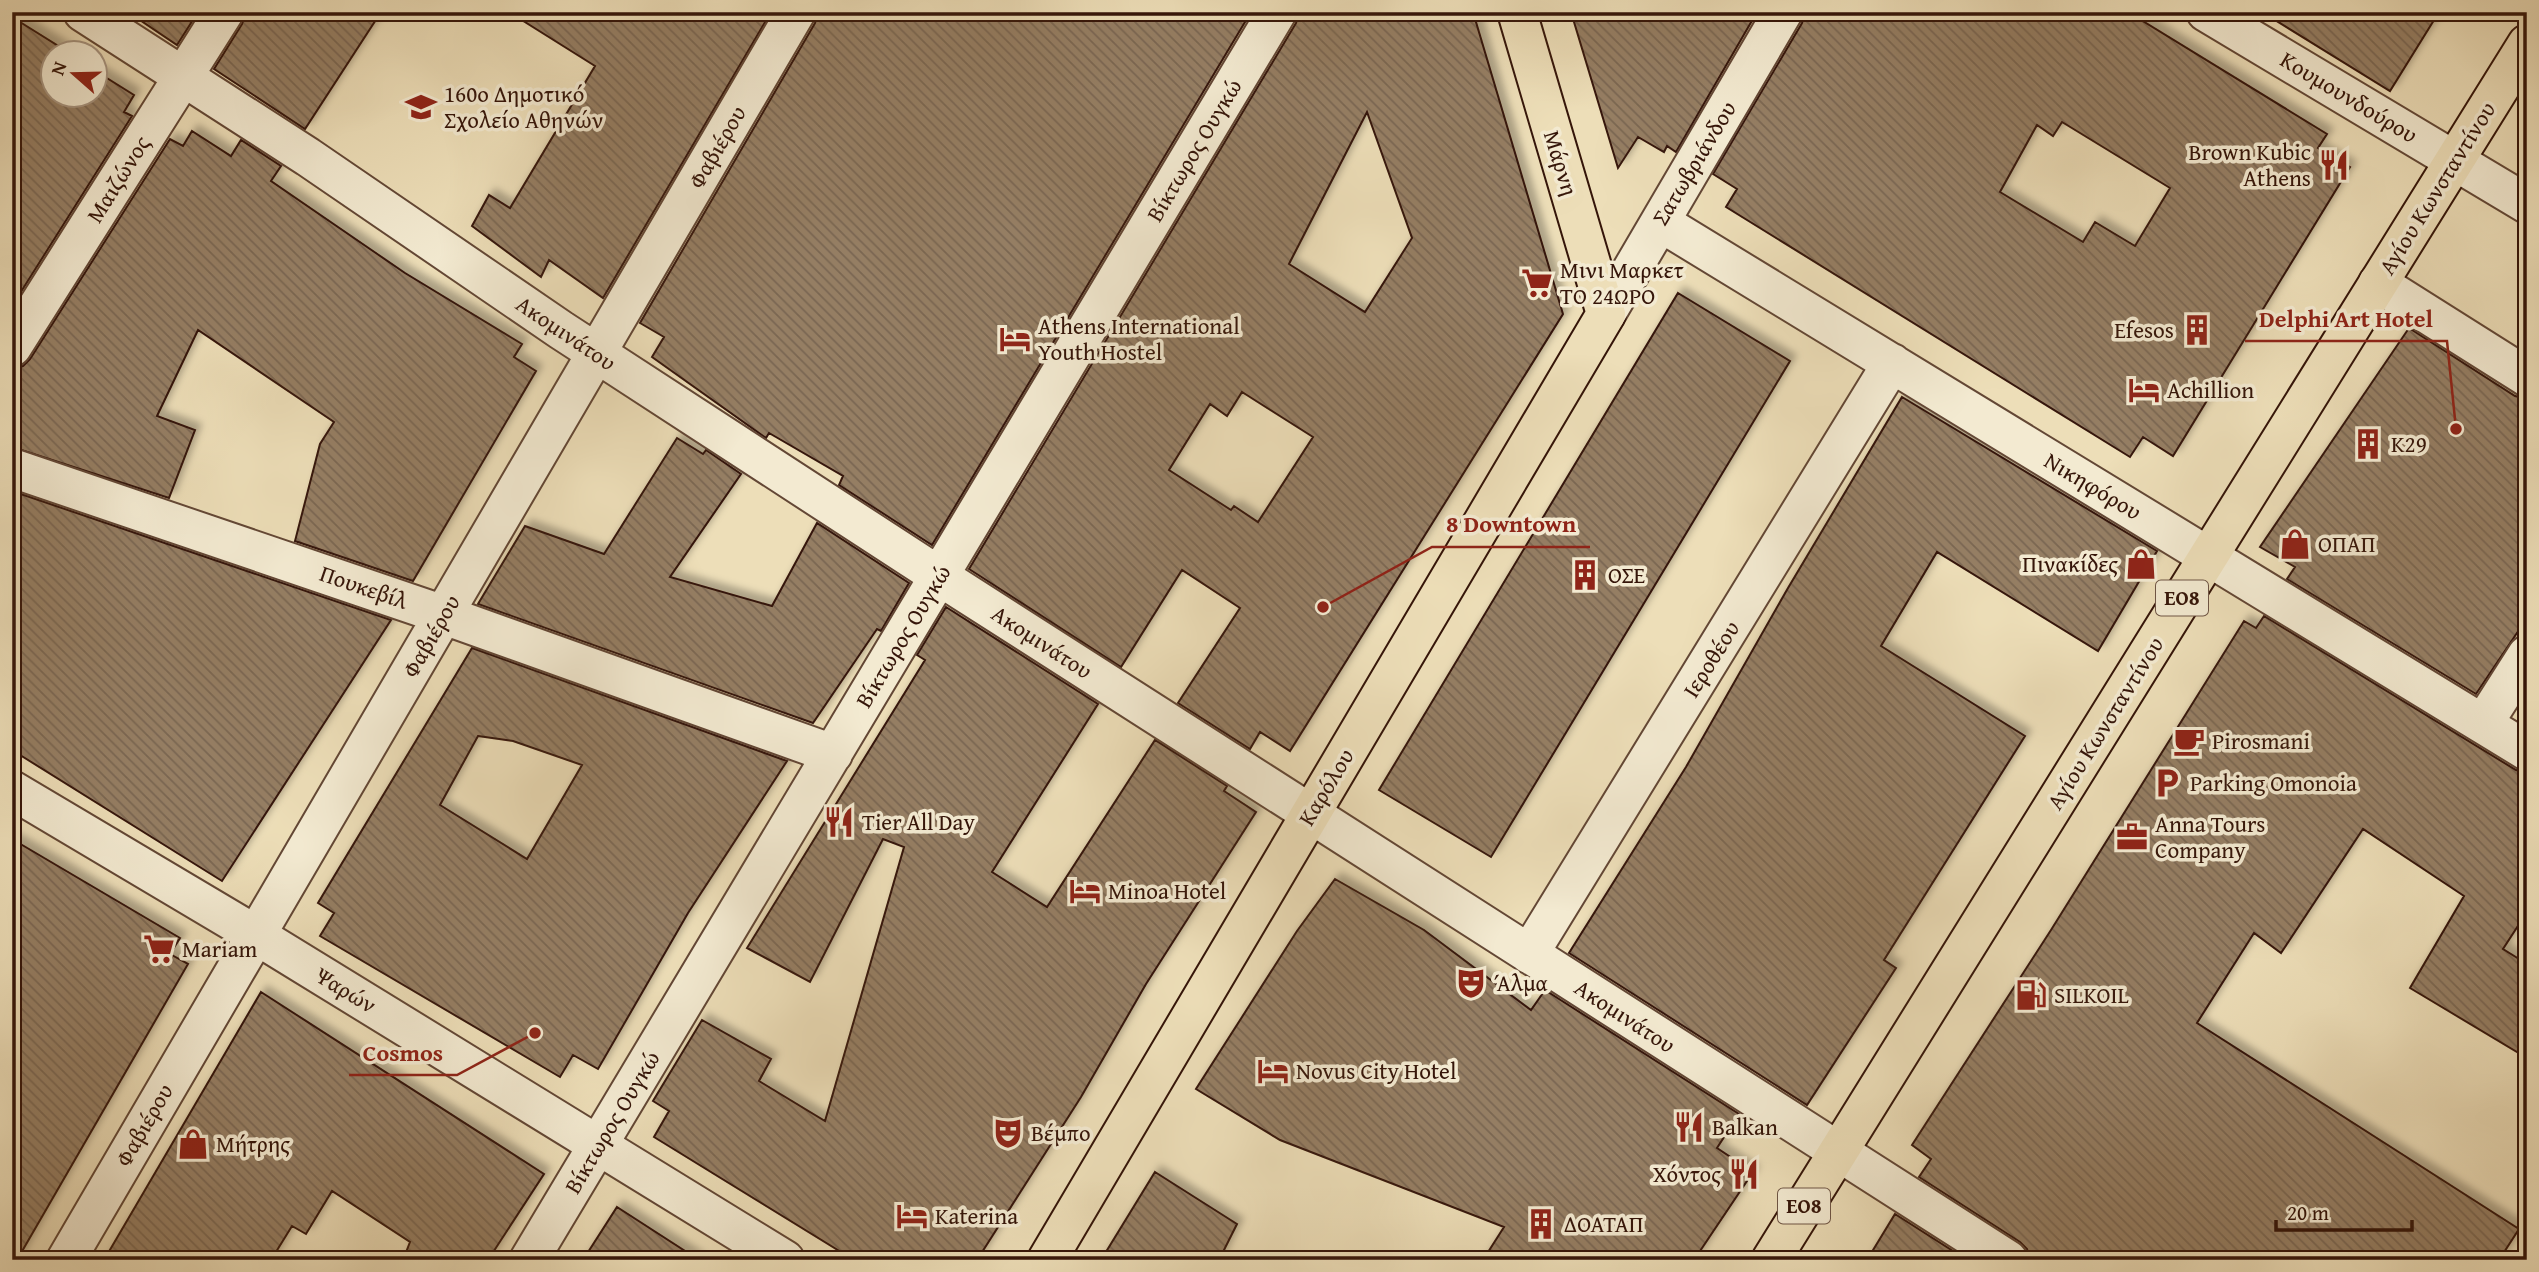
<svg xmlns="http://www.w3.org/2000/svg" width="2539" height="1272" viewBox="0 0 2539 1272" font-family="'Gentium Book Plus',serif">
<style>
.building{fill:url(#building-back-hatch);stroke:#351509;stroke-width:2;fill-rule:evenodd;filter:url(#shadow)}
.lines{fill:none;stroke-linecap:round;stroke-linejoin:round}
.minor-casing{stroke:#634735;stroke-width:42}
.major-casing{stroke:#351509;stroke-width:42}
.minor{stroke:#f3ead1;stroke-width:38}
.major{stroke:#eddeb8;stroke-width:38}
.labels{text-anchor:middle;stroke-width:7;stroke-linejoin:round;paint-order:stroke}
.shield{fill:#f3ead1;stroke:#6e5545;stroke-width:2}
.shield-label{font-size:21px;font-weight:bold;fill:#351509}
.poi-label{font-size:23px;fill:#351509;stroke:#f3ead1;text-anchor:start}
.street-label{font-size:23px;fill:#351509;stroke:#f3ead1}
.leader{fill:none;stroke:#8f2418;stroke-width:2.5}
.callout-dot{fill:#8f2418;stroke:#f3ead1;stroke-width:2.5}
.callout-label{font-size:24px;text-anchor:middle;font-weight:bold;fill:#8f2418;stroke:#f3ead1;stroke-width:7;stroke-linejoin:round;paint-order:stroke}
</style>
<defs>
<pattern id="building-back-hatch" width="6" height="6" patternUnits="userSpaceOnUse" patternTransform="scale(1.75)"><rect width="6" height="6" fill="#957e64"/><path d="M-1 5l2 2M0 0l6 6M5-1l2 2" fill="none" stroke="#7a6651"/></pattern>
<filter id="shadow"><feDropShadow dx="6" dy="-6" stdDeviation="3.5" flood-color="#0004"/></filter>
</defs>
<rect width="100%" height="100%" fill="#eddeb8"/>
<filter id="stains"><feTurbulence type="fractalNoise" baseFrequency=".00286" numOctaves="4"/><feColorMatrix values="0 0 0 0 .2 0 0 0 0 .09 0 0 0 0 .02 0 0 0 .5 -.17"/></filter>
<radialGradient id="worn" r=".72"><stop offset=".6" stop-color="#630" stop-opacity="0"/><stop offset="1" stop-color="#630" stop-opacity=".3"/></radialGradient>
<path class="building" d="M128 12H198L177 45Z
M246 12H381L305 129 214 69 242 24Z
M509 12H771L603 298 549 260 541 277 472 226 489 195 510 208 595 66Z
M818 12H1251L932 545 839 485 843 476 769 433 766 438 652 357 664 337 640 323 815 23Z
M1299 12H1473L1563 314 1290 751 1260 732 1250 749 1178 703 1240 608 1182 570 1121 667 969 569 1296 23ZM1367 112 1412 238 1365 312 1289 264ZM1242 392 1313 437 1258 522 1234 506 1231 510 1169 470 1210 404 1227 416Z
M1571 12H1757L1676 152 1667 146 1664 152 1638 137 1618 168Z
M1805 12H2128L2327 134 2318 148 2350 167 2173 456 2143 437 2130 457 1726 207 1737 189 1713 174 1802 23ZM2062 122 2170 188 2135 246 2095 222 2083 242 2000 192 2037 125 2053 136Z
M2262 12H2439L2390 91Z
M12 17 68 52H52V94H94V70L134 95 124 112 132 116 12 306Z
M192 131 231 156 241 140 281 166 271 181 405 273 522 344 514 357 536 371 413 581 295 541 320 444 334 422 198 330 157 416 195 430 169 498 12 447V369L23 366 30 359 170 139 183 146Z
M1678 293 1790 361 1491 857 1379 790Z
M2409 328 2515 396 2527 399V618L2476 694 2287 579 2295 567 2260 547Z
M1902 397 2157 551 2098 651 1937 552 1881 646 2025 736 1884 960 1896 968 1807 1105 1569 953 1686 767 1788 588Z
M677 438 703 454 706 450 741 474 670 577 772 606 817 523 909 583 881 631 877 629 813 723 478 604 525 526 604 554Z
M12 491 391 620 222 881 12 750Z
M946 607 1098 704 992 872 1047 907 1155 740 1227 786 1224 791 1256 812 1146 984 1081 1097 977 1260H854L654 1137 669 1111 653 1101 702 1020 771 1059 759 1081 825 1121 904 847 883 839 810 982 747 948 925 660 917 655Z
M2264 616 2516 770 2527 773V912L2503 949 2527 964V1058L2410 988 2464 896 2363 829 2281 953 2254 933 2197 1023 2519 1229 2499 1260H2030L2027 1249 2020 1242 1919 1177 1931 1159 1912 1145 2051 930 2244 621 2256 628Z
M472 648 787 761 688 913 598 1069 573 1055 560 1077 320 936 334 913 318 903ZM478 736 513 741 582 765 527 859 440 805Z
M12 839 180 938 170 954 188 964 17 1260H12Z
M1335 879 1424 930 1531 1010 1545 990 1739 1114 1717 1148 1753 1172 1694 1260H1483L1504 1227 1280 1140 1196 1089 1297 931Z
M261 992 544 1174 488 1260H403L410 1242 332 1191 306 1234 292 1226 271 1260H104Z
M1155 1172 1237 1224 1219 1260H1101Z
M617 1207 699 1260H583Z
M1895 1214 1967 1260H1867Z"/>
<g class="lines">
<defs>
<path id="minor" d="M83 12 308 157 561 330 939 576 2008 1260
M2206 12 2527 204
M1660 222 2527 751
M2378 283 2527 377
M1606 314 1783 12
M12 347 224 12
M12 468 444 615 833 754
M2483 724 2527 655
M12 790 256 935 785 1260
M1529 954 1892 363
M66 1260 796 12
M529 1260 1277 12"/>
<path id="major" d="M1047 1260 1606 314 1517 12
M1771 1260 2527 44"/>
</defs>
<use href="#minor" class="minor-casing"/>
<use href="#major" class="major-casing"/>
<use href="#minor" class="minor"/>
<use href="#major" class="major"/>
</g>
<defs>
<symbol id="school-bare" viewBox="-9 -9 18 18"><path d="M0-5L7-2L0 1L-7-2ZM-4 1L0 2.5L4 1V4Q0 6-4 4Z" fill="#8f2418" stroke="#f3ead1" stroke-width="2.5" paint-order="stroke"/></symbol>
<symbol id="restaurant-bare" viewBox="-9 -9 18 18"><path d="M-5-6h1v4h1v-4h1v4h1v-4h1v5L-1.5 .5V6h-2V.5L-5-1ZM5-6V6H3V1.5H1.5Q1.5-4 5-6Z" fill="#8f2418" stroke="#f3ead1" stroke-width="2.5" paint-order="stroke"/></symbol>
<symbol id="supermarket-bare" viewBox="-9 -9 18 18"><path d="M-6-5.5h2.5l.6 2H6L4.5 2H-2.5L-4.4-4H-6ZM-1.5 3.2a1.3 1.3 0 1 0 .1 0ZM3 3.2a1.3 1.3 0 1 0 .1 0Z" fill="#8f2418" stroke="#f3ead1" stroke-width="2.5" paint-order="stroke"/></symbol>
<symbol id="building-bare" viewBox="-9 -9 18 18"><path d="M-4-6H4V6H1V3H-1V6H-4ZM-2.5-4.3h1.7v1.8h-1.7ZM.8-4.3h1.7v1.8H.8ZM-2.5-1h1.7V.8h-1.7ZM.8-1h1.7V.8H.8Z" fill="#8f2418" stroke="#f3ead1" stroke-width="2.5" paint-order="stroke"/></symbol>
<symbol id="hotel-bare" viewBox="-9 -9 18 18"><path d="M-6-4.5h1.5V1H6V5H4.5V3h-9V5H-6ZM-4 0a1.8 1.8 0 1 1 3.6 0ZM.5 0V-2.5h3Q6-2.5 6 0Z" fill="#8f2418" stroke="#f3ead1" stroke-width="2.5" paint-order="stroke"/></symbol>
<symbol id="shop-bare" viewBox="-9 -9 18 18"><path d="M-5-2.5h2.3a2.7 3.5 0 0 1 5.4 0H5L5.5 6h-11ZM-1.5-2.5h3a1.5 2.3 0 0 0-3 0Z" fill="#8f2418" stroke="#f3ead1" stroke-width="2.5" paint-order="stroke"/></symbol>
<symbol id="cafe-bare" viewBox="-9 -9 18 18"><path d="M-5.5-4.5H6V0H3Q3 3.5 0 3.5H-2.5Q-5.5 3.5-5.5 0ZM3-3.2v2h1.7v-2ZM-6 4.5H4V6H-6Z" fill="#8f2418" stroke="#f3ead1" stroke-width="2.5" paint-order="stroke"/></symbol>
<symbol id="parking-bare" viewBox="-9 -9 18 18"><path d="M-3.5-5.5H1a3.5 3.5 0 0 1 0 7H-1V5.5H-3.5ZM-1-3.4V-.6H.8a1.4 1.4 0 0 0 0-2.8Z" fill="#8f2418" stroke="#f3ead1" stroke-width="2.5" paint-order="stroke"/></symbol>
<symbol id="office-bare" viewBox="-9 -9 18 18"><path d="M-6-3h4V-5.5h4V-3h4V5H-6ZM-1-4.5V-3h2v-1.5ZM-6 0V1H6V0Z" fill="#8f2418" stroke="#f3ead1" stroke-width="2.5" paint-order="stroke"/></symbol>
<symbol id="theatre-bare" viewBox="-9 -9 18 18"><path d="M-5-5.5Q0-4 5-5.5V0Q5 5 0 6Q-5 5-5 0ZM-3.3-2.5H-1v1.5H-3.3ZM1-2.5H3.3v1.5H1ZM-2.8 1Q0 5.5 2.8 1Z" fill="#8f2418" stroke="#f3ead1" stroke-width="2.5" paint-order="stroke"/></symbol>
<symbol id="fuel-bare" viewBox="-9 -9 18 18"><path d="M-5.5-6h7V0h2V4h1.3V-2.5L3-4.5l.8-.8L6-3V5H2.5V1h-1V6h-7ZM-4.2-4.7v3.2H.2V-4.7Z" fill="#8f2418" stroke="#f3ead1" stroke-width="2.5" paint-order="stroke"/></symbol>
</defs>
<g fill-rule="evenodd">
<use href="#school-bare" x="399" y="85" width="44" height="44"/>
<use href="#restaurant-bare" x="2312" y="143" width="44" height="44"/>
<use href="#supermarket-bare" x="1515" y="261" width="44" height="44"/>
<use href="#building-bare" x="2175" y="308" width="44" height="44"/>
<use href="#hotel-bare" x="993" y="317" width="44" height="44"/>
<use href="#hotel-bare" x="2122" y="368" width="44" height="44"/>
<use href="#building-bare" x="2346" y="422" width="44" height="44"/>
<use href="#shop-bare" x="2273" y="522" width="44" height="44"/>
<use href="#shop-bare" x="2119" y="542" width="44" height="44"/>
<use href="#building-bare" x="1563" y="553" width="44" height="44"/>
<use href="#cafe-bare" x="2167" y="719" width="44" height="44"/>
<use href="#parking-bare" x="2145" y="761" width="44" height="44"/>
<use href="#restaurant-bare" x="817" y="800" width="44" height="44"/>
<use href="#office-bare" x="2110" y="815" width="44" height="44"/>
<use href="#hotel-bare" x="1063" y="869" width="44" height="44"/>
<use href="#supermarket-bare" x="137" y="927" width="44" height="44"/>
<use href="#theatre-bare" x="1449" y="961" width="44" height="44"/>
<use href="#fuel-bare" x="2009" y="973" width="44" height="44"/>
<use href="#hotel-bare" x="1251" y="1049" width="44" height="44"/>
<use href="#restaurant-bare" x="1667" y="1105" width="44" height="44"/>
<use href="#theatre-bare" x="986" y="1111" width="44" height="44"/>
<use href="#shop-bare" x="171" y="1122" width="44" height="44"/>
<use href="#restaurant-bare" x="1722" y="1152" width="44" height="44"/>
<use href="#hotel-bare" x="890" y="1194" width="44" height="44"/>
<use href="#building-bare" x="1519" y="1202" width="44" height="44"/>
</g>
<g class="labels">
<g class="shield">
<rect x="2156" y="580.5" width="52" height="35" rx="5"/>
<rect x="1778" y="1188.5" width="52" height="35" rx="5"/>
</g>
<g class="shield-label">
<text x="2182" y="605">ΕΟ8</text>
<text x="1804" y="1213">ΕΟ8</text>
</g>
<g class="poi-label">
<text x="444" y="102">160ο Δημοτικό<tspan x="444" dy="26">Σχολείο Αθηνών</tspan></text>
<text x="2311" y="160" text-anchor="end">Brown Kubic<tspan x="2311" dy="26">Athens</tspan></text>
<text x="1560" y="278">Μινι Μαρκετ<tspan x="1560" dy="26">ΤΟ 24ΩΡΟ</tspan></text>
<text x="1038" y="334">Athens International<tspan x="1038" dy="26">Youth Hostel</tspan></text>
<text x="2174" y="338" text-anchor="end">Efesos</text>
<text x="2167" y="398">Achillion</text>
<text x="2391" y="452">Κ29</text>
<text x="2318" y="552">ΟΠΑΠ</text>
<text x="2118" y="572" text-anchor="end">Πινακίδες</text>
<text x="1608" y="583">ΟΣΕ</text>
<text x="2212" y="749">Pirosmani</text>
<text x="2190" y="791">Parking Omonoia</text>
<text x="862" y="830">Tier All Day</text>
<text x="2155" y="832">Anna Tours<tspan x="2155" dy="26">Company</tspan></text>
<text x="1108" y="899">Minoa Hotel</text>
<text x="182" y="957">Mariam</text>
<text x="1494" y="991">Άλμα</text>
<text x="2054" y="1003">SILKOIL</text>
<text x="1296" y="1079">Novus City Hotel</text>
<text x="1712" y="1135">Balkan</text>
<text x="1031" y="1141">Βέμπο</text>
<text x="216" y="1152">Μήτρης</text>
<text x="1721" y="1182" text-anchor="end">Χόντος</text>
<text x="935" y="1224">Katerina</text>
<text x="1564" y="1232">ΔΟΑΤΑΠ</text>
</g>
<g class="street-label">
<text transform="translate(2349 97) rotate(31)" y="8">Κουμουνδούρου</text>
<text transform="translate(717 147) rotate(-60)" y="8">Φαβιέρου</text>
<text transform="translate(1194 150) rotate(-59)" y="8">Βίκτωρος Ουγκώ</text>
<text transform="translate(1561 163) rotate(73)" y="8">Μάρνη</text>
<text transform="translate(1694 163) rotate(-59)" y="8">Σατωβριάνδου</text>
<text transform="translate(118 179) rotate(-58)" y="8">Μαιζώνος</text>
<text transform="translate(2437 188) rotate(-58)" y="8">Αγίου Κωνσταντίνου</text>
<text transform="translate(566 333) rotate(34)" y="8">Ακομινάτου</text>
<text transform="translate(2093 486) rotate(31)" y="8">Νικηφόρου</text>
<text transform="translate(364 587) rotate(19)" y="8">Πουκεβίλ</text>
<text transform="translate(431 636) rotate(-60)" y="8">Φαβιέρου</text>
<text transform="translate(903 636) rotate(-59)" y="8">Βίκτωρος Ουγκώ</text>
<text transform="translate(1042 642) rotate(33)" y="8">Ακομινάτου</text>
<text transform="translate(1711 659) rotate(-58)" y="8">Ιεροθέου</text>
<text transform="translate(2105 723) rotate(-58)" y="8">Αγίου Κωνσταντίνου</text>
<text transform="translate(1326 787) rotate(-59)" y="8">Καρόλου</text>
<text transform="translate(346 990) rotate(31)" y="8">Ψαρών</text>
<text transform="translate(1625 1016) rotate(33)" y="8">Ακομινάτου</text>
<text transform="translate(612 1122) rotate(-59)" y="8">Βίκτωρος Ουγκώ</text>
<text transform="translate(144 1125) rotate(-60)" y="8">Φαβιέρου</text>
</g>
</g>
<path class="leader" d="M2456 429L2447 341H2245M1323 607L1432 547H1590M535 1033L457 1075H349"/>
<g class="callout-dot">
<circle cx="2456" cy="429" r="7"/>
<circle cx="1323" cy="607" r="7"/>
<circle cx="535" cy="1033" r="7"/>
</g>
<g class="callout-label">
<text x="2346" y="327">Delphi Art Hotel</text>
<text x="1511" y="532">8 Downtown</text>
<text x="403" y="1061">Cosmos</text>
</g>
<rect width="2539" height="1272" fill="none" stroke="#eddeb8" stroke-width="42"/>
<rect x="14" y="14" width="2511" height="1244" fill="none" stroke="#351509" stroke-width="3.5"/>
<rect x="21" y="21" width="2497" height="1230" fill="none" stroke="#351509" stroke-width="2"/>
<g transform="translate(74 74) rotate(290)"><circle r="33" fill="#f3ead1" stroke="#a79581" stroke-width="2"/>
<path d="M0-5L12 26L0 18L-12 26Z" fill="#8f2418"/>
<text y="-10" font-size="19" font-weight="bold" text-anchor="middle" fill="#351509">N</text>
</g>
<path d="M2276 1220v10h136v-10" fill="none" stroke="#351509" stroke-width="3.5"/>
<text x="2287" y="1220" font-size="21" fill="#351509" stroke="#f3ead1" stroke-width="5" paint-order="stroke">20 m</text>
<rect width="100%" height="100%" filter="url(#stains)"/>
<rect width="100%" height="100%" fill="url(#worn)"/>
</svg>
